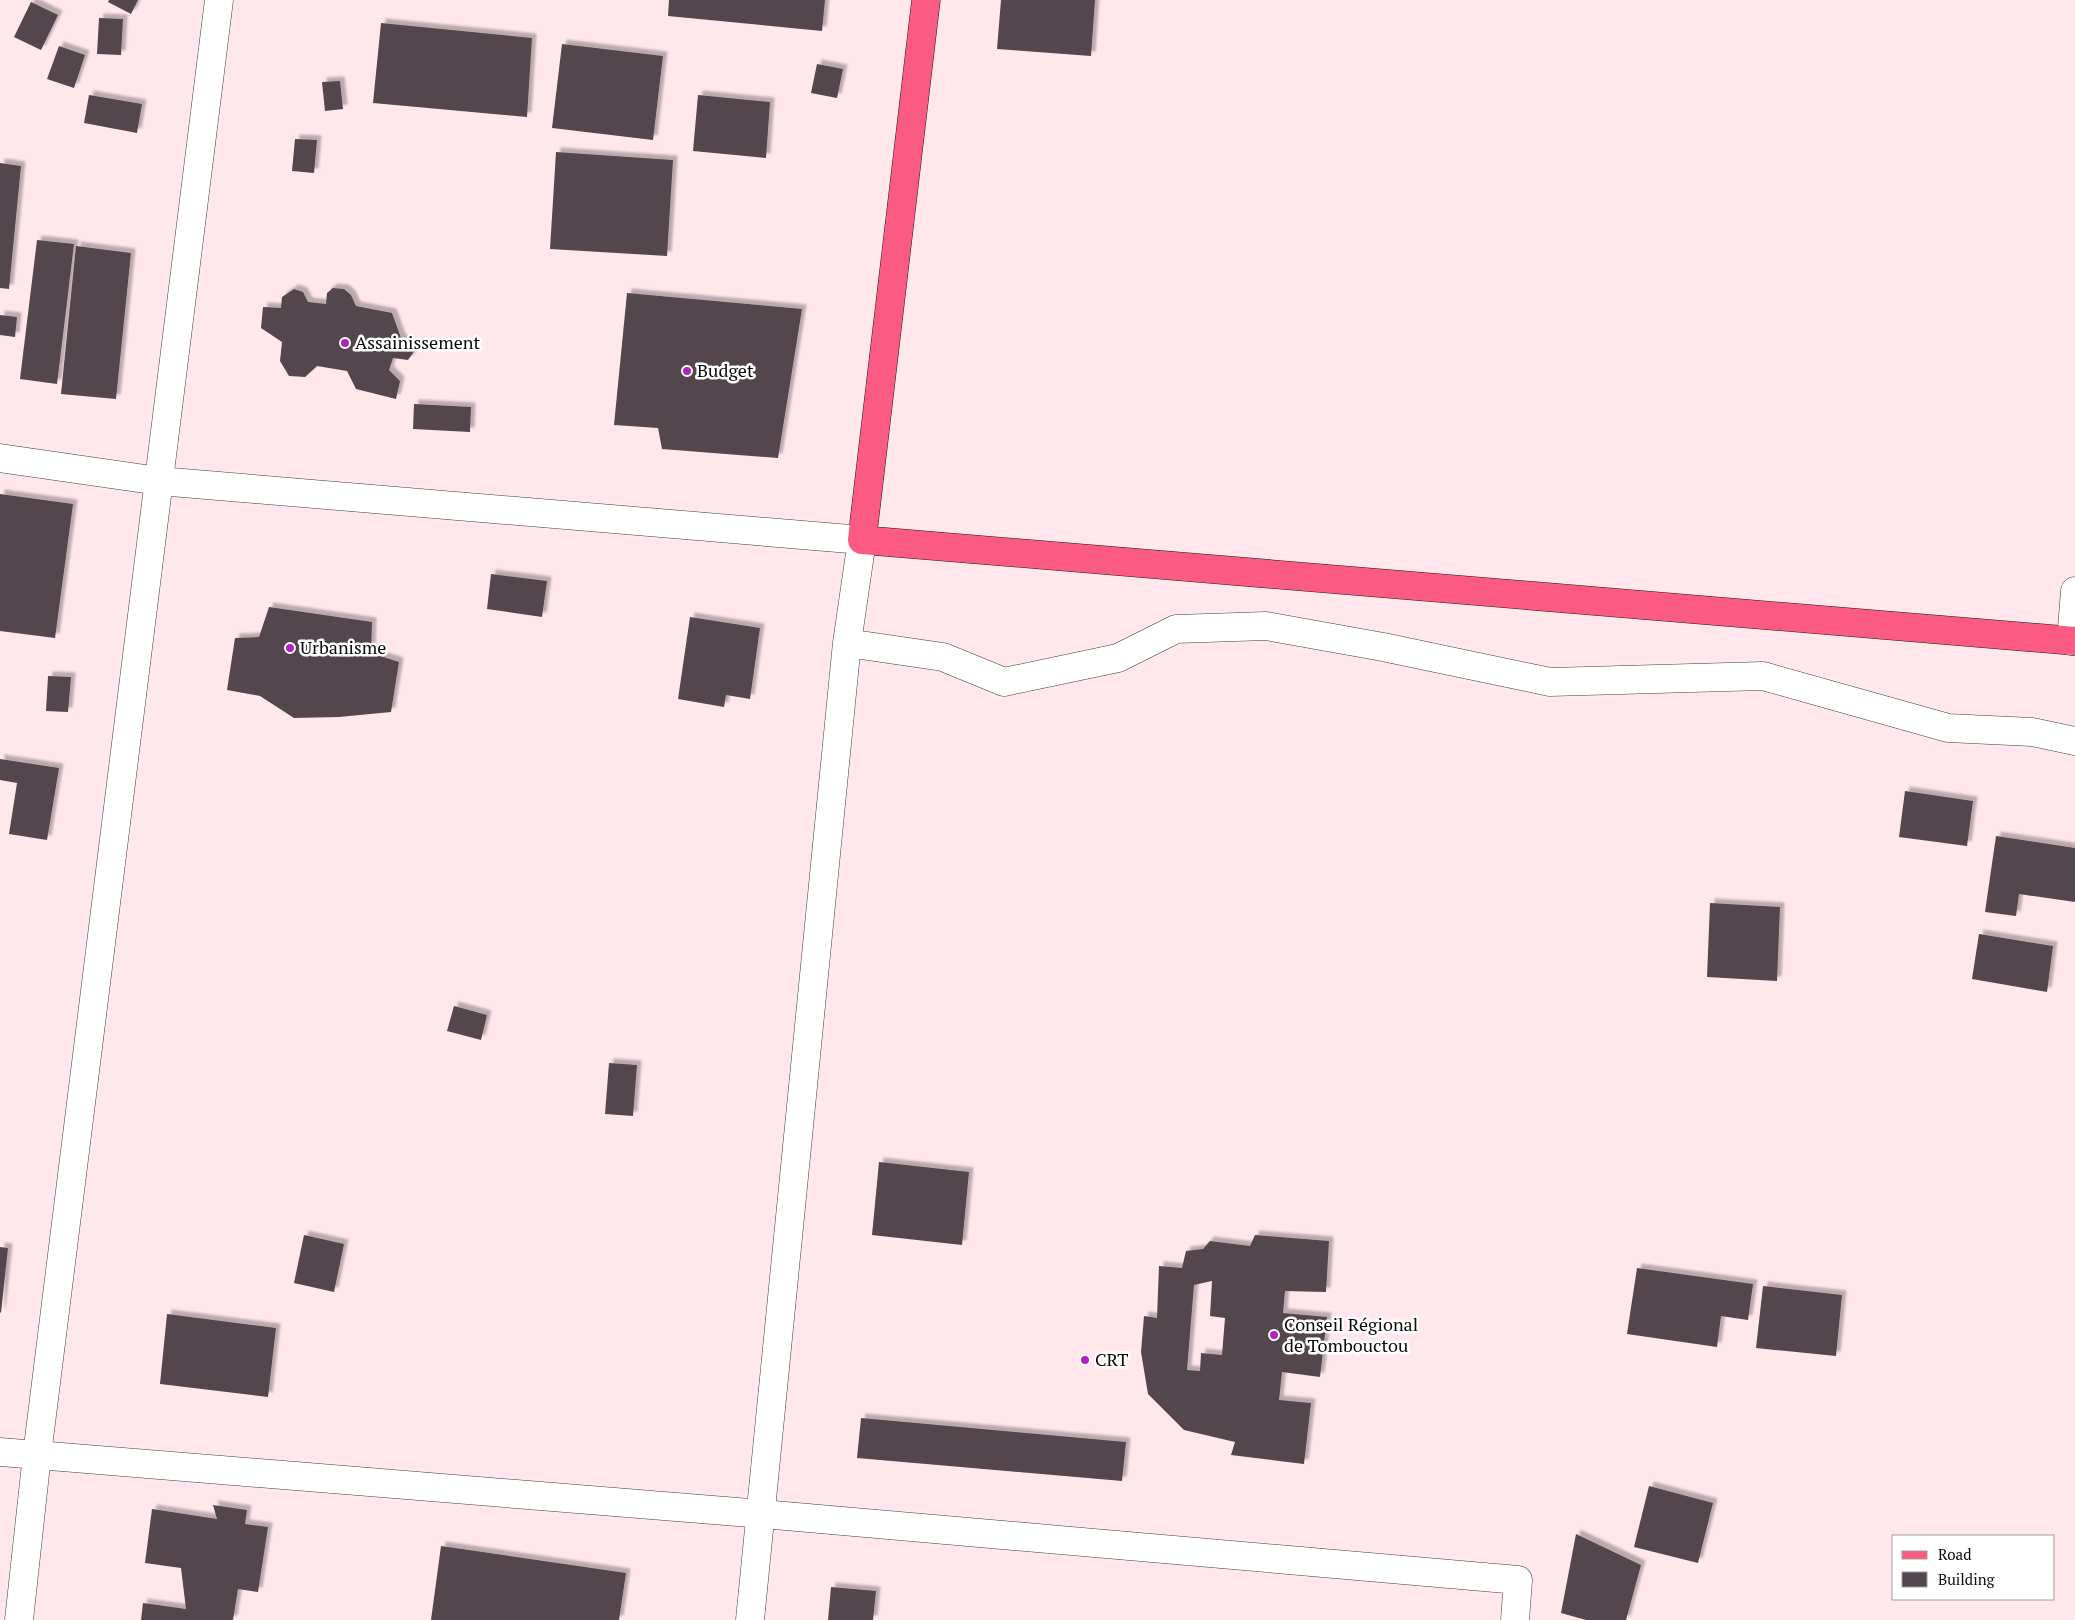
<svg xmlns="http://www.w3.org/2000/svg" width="2075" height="1620" viewBox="0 0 2075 1620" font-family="'PT Serif',serif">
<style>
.building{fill:#53464e;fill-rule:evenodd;filter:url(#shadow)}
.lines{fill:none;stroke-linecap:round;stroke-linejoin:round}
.street-casing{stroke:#3d3d3d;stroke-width:29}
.primary-casing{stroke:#1b1b1b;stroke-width:29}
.street{stroke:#fff;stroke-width:28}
.primary{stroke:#fb5b83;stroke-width:28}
.poi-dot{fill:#b321ba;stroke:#fff;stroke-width:2}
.labels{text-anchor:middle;stroke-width:5;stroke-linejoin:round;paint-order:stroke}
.poi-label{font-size:18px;fill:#0a0a0a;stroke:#fff;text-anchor:start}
</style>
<defs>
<filter id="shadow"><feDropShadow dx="4.5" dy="-4.5" stdDeviation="1" flood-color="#0004"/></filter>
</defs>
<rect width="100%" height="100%" fill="#ffe7ec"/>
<path class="building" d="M109 0H138L131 14 108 2Z
M669 0H825L822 31 668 16Z
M1001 0H1095L1091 56 997 49Z
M31 2 58 15 41 50 14 37Z
M99 18 123 19 121 55 97 54Z
M381 23 532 38 527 117 373 103Z
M562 44 663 56 653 140 552 128Z
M59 46 85 55 74 88 47 79Z
M817 64 843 69 837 98 811 93Z
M340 81 343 109 325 111 322 82Z
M89 95 142 104 137 133 84 123Z
M698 95 770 102 766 158 693 151Z
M295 139 317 140 314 173 292 171Z
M556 152 673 160 667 256 550 249Z
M0 163 21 166 9 289 0 288Z
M37 240 74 244 57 384 20 379Z
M76 246 131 253 116 399 61 394Z
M333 288 344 289 351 295 356 306 392 313 401 338 411 345 413 353 408 360 393 358 389 370 400 381 396 399 356 389 347 371 317 366 305 377 289 376 280 361 282 342 261 328 263 307 281 308 282 297 294 289 303 292 308 302 326 304 327 293Z
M627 293 802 309 778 458 662 449 658 428 614 425Z
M0 315 17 317 15 337 0 335Z
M414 404 471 407 470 432 413 429Z
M0 494 73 504 55 638 0 631Z
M491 574 547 581 542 617 487 609Z
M269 607 372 622 371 653 399 662 391 712 339 717 294 718 260 696 227 690 235 638 259 637Z
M690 617 760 628 750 699 726 695 724 707 678 699Z
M48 676 71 677 68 712 46 711Z
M0 759 59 768 47 840 9 834 17 783 0 780Z
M1905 791 1973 801 1967 846 1899 837Z
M1996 836 2075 848V902L2019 894 2016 916 1985 912Z
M1710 903 1780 907 1777 981 1707 977Z
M1979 934 2053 946 2047 992 1972 979Z
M454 1006 487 1015 481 1040 447 1031Z
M609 1063 637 1065 633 1116 605 1114Z
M879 1162 969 1172 962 1245 872 1235Z
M304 1235 344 1244 334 1292 294 1283Z
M1255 1235 1329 1241 1326 1292 1285 1291 1283 1313 1327 1317 1320 1377 1282 1372 1279 1400 1311 1403 1304 1464 1231 1455 1235 1442 1184 1430 1148 1394 1141 1352 1144 1316 1157 1318 1159 1266 1182 1268 1186 1251 1203 1249 1210 1241 1250 1246ZM1212 1281 1210 1316 1225 1318 1222 1355 1201 1353 1200 1371 1187 1370 1194 1285Z
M0 1247 8 1248 1 1313 0 1312Z
M1637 1268 1753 1284 1748 1320 1721 1316 1717 1347 1627 1334Z
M1763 1286 1842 1295 1836 1356 1756 1348Z
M167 1314 276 1328 268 1397 160 1384Z
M861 1418 1126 1442 1122 1481 857 1458Z
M1649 1486 1713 1503 1698 1563 1634 1547Z
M213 1505 247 1510 245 1524 268 1527 258 1592 238 1589 233 1620H141L143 1603 186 1609 181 1568 145 1563 152 1509 217 1519Z
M1576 1534 1641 1565 1626 1620H1586L1561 1613Z
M441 1546 626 1573 619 1620H431Z
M831 1587 876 1591 873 1620H828Z"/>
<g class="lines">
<defs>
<path id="street" d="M0 458 159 481 862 540 847 643 750 1620
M2071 641 2075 591
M847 643 943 657 1004 682 1118 658 1176 629 1266 626 1383 647 1550 682 1763 676 1948 728 2032 732 2075 741
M0 1452 762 1514 1518 1580 1515 1620
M19 1620 37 1455 219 0"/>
<path id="primary" d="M926 0 862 540 2075 641"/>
</defs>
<use href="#street" class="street-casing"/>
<use href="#primary" class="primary-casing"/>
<use href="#street" class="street"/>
<use href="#primary" class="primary"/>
</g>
<g class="poi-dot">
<circle cx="345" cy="343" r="5"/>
<circle cx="687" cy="371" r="5"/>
<circle cx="290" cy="648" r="5"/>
<circle cx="1274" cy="1335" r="5"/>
<circle cx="1085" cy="1360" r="5"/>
</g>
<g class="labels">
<g class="poi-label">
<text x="355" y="349">Assainissement</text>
<text x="697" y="377">Budget</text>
<text x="300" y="654">Urbanisme</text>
<text x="1284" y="1331">Conseil Régional<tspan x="1284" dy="21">de Tombouctou</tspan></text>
<text x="1095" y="1366">CRT</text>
</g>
</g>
<rect x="1892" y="1535" width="162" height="65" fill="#ffffff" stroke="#9d9d9d"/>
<rect x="1902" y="1551" width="25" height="8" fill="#fb5b83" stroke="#9d9d9d"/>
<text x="1938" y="1560" font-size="15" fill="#0a0a0a">Road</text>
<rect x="1902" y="1572" width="25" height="15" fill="#53464e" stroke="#9d9d9d"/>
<text x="1938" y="1585" font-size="15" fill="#0a0a0a">Building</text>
</svg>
